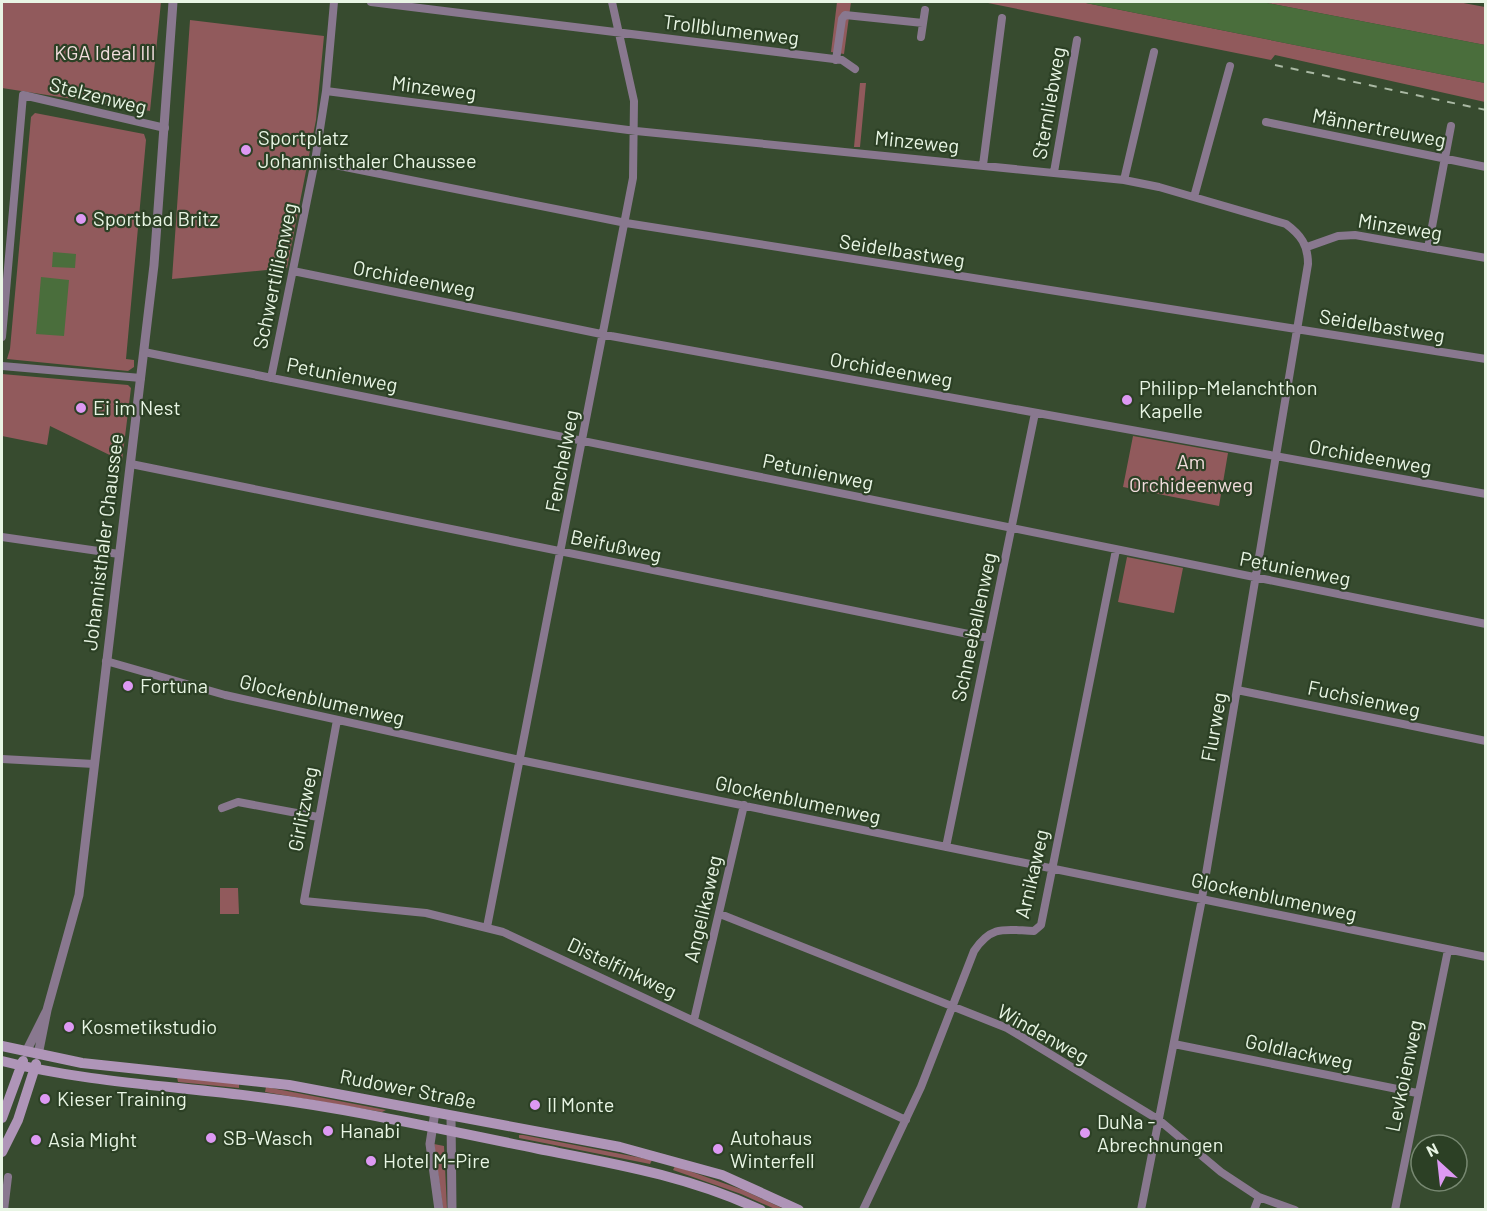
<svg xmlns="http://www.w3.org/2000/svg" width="1487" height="1211" viewBox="0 0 1487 1211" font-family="Barlow,sans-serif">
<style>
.green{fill:#915a5c}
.water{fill:#4a6e3c}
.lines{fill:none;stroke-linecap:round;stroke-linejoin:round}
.minor{stroke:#89788f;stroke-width:8}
.tertiary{stroke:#89788f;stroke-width:9}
.secondary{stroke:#af95b8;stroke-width:10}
.rail{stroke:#aab9a4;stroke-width:2;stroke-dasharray:8 8;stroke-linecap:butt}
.poi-dot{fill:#dd99f3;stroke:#2c4025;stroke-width:2}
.labels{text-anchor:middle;stroke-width:4.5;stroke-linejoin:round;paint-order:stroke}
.street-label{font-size:20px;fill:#e8f5e4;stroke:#2c4025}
.park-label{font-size:20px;fill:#f2dddd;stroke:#2c4025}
.poi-label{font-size:20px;fill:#e8f5e4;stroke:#2c4025;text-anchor:start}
</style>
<rect width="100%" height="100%" fill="#374b2f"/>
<path class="green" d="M2 2H161L150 111 2 88Z
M837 2H851L844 54 831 52Z
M983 2H1081L1485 83V102L1275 55 1271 60Z
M1262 2H1458L1485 7V45Z
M190 20 324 36 316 120 287 268 172 279Z
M860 83H866L860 147H854Z
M35 113 144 134 146 140 126 359 134 360V367L128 371 7 359 10 349 31 117Z
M2 374 128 385 131 388 122 461 50 426 47 445 2 436Z
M1133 436 1228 453 1219 506 1123 487Z
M1127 557 1183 568 1174 613 1118 602Z
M220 888H238L239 914H220Z
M177 1077 239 1084V1088L178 1082Z
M266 1087 386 1110 382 1112 265 1092Z
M519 1135H523L652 1160 650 1164 519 1138Z
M434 1144 444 1146 447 1209H443Z
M675 1166 743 1190 784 1209H775L741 1194 673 1170Z"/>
<path class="water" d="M1081 2H1262L1485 45V83Z
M53 252 76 254 75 268 52 267Z
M41 277 69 280 64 336 36 334Z"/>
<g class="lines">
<path class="minor" d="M371 2 842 60 855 69
M921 37 925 10
M836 60 842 19 845 15 923 23
M326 91 636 131 1124 180 1159 187 1286 224C1301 235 1308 245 1308 264L1201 904 1141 1210
M1266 122 1486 167
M315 161 626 223 1486 359
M983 165 1002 18
M1054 172 1077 40
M1124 180 1154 52
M1194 197 1230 66
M1307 247 1338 236 1355 235 1486 258
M1428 248 1451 126
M293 271 611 336 1486 494
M2 337 23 95 165 128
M144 352 1486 624
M2 366 141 378
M271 378 315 161 326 91 334 2
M131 464 988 638
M2 537 119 554
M106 661 225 695 515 759 1486 957
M1237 690 1486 741
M337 720 304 901 426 913 503 932 906 1120
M2 759 94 764
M222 808 238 802 318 817
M946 847 1035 413
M720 914 1007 1028 1159 1120 1221 1172 1259 1197 1295 1210
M487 927 633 178 634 101 612 2
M694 1020 744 805
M1174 1044 1417 1093
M4 1210 8 1177
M863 1210 921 1087 974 951C992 924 1006 930 1034 931L1041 925 1116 550
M1254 1210 1259 1197
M1395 1210 1448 950"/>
<path class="tertiary" d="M26 1052 46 1012
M38 1055 47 1010 79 895 154 265 173 2
M435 1112 430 1144 439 1210
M451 1116 452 1210"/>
<path class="secondary" d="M2 1046 82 1063 289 1085 620 1147 722 1175 799 1210
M2 1061C88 1083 178 1086 266 1098 358 1110 448 1131 539 1149 616 1164 688 1176 761 1210
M2 1118 23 1061
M2 1152 18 1120 36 1064"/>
<path class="rail" d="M1275 65 1486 110"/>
</g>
<g class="poi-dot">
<circle cx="246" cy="150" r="6"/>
<circle cx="81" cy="219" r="6"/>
<circle cx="1127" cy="400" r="6"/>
<circle cx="81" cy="408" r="6"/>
<circle cx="128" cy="686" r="6"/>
<circle cx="69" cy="1027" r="6"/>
<circle cx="45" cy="1099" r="6"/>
<circle cx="535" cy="1105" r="6"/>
<circle cx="328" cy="1131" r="6"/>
<circle cx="1085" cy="1133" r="6"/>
<circle cx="211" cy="1138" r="6"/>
<circle cx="36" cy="1140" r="6"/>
<circle cx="718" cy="1149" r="6"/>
<circle cx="371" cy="1161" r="6"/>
</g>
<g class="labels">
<g class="street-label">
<text transform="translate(731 30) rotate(7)" y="7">Trollblumenweg</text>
<text transform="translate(434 88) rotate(7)" y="7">Minzeweg</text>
<text transform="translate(98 96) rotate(14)" y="7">Stelzenweg</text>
<text transform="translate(1049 103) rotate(-80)" y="7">Sternliebweg</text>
<text transform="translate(1379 128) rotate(11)" y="7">Männertreuweg</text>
<text transform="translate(917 142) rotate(6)" y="7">Minzeweg</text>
<text transform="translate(1400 227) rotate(9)" y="7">Minzeweg</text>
<text transform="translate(902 251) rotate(9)" y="7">Seidelbastweg</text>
<text transform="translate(275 276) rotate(-78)" y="7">Schwertlilienweg</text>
<text transform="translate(414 279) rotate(11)" y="7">Orchideenweg</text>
<text transform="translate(1382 326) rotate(9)" y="7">Seidelbastweg</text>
<text transform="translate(891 370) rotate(10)" y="7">Orchideenweg</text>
<text transform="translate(342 375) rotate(11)" y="7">Petunienweg</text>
<text transform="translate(1370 457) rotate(10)" y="7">Orchideenweg</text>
<text transform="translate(562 461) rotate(-79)" y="7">Fenchelweg</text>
<text transform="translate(818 472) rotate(12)" y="7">Petunienweg</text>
<text transform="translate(103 542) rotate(-83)" y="7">Johannisthaler Chaussee</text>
<text transform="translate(616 546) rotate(12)" y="7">Beifußweg</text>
<text transform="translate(1295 569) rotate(11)" y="7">Petunienweg</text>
<text transform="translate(974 627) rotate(-78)" y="7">Schneeballenweg</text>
<text transform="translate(1364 699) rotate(12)" y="7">Fuchsienweg</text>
<text transform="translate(322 700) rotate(13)" y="7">Glockenblumenweg</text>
<text transform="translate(1214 727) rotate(-80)" y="7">Flurweg</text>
<text transform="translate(798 800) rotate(12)" y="7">Glockenblumenweg</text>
<text transform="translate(303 809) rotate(-79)" y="7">Girlitzweg</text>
<text transform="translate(1032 874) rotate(-77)" y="7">Arnikaweg</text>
<text transform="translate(1274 897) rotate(12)" y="7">Glockenblumenweg</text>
<text transform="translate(703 909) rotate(-77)" y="7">Angelikaweg</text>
<text transform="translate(622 968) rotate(25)" y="7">Distelfinkweg</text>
<text transform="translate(1043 1034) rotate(29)" y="7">Windenweg</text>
<text transform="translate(1299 1052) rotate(12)" y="7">Goldlackweg</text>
<text transform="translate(1404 1076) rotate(-78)" y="7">Levkoienweg</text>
<text transform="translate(408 1089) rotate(11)" y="7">Rudower Straße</text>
</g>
<g class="park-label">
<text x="105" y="60">KGA Ideal III</text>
<text x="1191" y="469">Am<tspan x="1191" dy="23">Orchideenweg</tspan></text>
</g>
<g class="poi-label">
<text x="258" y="145">Sportplatz<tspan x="258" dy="23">Johannisthaler Chaussee</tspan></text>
<text x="93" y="226">Sportbad Britz</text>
<text x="1139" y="395">Philipp-Melanchthon<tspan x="1139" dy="23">Kapelle</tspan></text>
<text x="93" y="415">Ei im Nest</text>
<text x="140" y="693">Fortuna</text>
<text x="81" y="1034">Kosmetikstudio</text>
<text x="57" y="1106">Kieser Training</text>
<text x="547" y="1112">Il Monte</text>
<text x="1097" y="1129">DuNa -<tspan x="1097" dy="23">Abrechnungen</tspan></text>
<text x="340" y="1138">Hanabi</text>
<text x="223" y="1145">SB-Wasch</text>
<text x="730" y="1145">Autohaus<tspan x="730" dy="23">Winterfell</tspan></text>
<text x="48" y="1147">Asia Might</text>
<text x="383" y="1168">Hotel M-Pire</text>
</g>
</g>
<rect width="1487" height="1211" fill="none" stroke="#e8f5e4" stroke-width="6"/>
<g transform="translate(1439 1163) rotate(333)"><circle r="28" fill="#2c4025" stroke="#778871" stroke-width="1.5"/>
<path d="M0-4.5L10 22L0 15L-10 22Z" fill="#dd99f3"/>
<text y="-9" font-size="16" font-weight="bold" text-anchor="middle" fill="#e8f5e4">N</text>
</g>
</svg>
